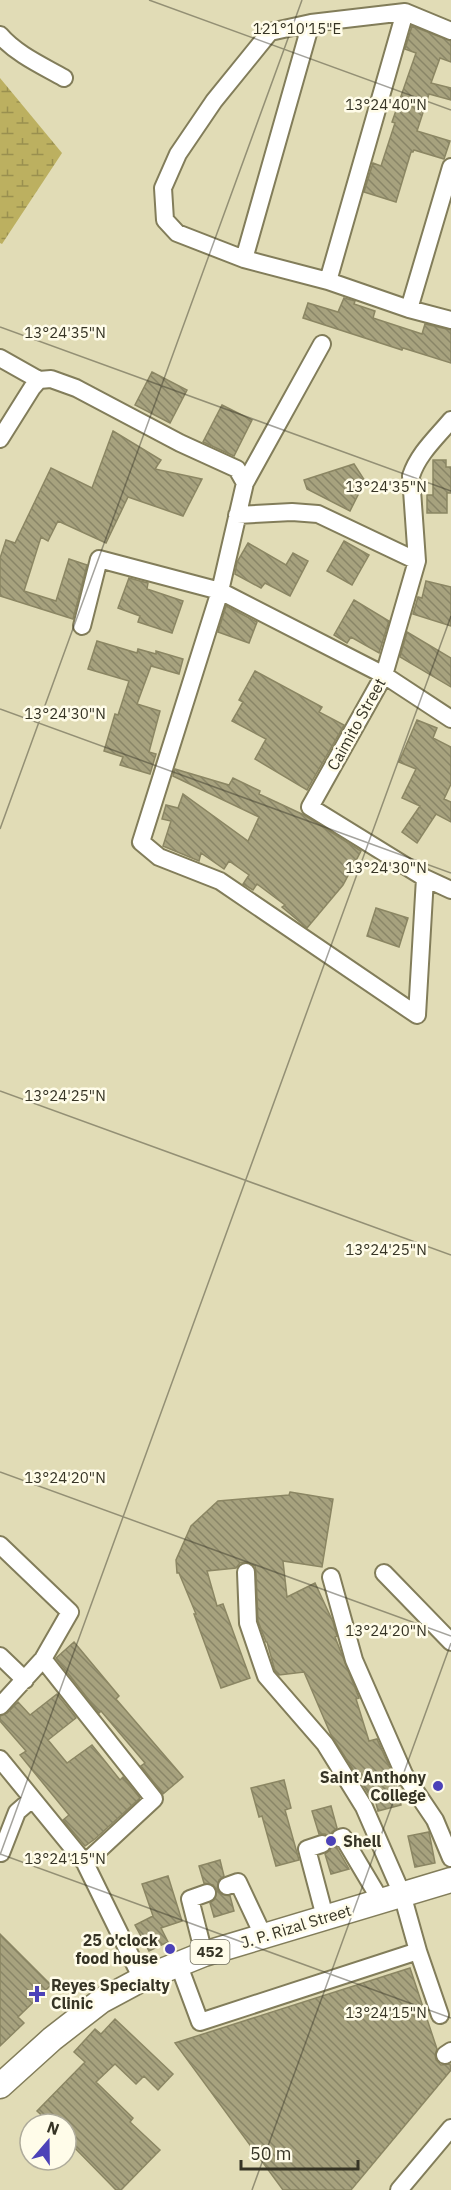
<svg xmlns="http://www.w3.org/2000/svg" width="451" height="2190" viewBox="0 0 451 2190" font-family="'IBM Plex Sans',sans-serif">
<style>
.wetland{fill:url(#wetland-marsh)}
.building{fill:url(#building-back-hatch);stroke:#8b8663;stroke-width:1.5}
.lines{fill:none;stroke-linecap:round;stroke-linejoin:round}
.minor-casing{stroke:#827d5a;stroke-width:20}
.highway-casing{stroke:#827d5a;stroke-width:27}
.minor{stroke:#fff;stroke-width:16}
.highway{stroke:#fff;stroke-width:24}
.ticks{fill:none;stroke:#363425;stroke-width:1.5;stroke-opacity:0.45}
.poi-dot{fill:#4c42b8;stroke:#fffce9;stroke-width:2}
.labels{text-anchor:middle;stroke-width:5;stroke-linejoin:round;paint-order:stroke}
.shield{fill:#fffce9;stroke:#727060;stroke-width:1.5}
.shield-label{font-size:15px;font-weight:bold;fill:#363425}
.street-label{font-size:16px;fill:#363425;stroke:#fffce9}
.poi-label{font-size:16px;font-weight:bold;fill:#363425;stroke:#fffce9;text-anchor:end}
.ticks-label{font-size:15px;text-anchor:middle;fill:#363425;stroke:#fffce9;stroke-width:5;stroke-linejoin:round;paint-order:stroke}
</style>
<defs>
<pattern id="wetland-marsh" width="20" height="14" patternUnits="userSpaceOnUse" patternTransform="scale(1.5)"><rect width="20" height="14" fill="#bcb060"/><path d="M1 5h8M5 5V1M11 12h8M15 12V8" fill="none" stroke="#9a904f"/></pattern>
<pattern id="building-back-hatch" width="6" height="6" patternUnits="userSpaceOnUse" patternTransform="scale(1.5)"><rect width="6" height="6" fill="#a7a27e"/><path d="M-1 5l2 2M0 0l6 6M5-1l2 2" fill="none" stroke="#898567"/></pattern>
</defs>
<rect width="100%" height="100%" fill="#e1dcb6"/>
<path class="wetland" d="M0 78 62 153 2 244 0 243Z"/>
<path class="building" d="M412 26 451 41V62L440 58 431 83 451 88V100L429 94 417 131 450 141 444 159 414 150 413 152H411L396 202 364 192 373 163 381 166 395 123 392 122 416 53 405 49Z
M344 298 355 301 354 304 375 311 373 318 422 334 425 324 451 330V363L403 348 402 350 303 318 308 303 338 312Z
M152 372 187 390 170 423 135 405Z
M222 405 252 420 234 456 203 442Z
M113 431 161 460 155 469 202 479 183 516 128 497 106 543 58 521 48 541 41 537 24 591 56 601 69 559 87 565 73 619 0 596V558L6 540 15 543 51 468 92 488Z
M433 460H446V467H451V493H447V513H427V495H433Z
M354 464 365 481 350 511 307 489 304 480Z
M344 541 369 555 352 585 327 571Z
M248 543 286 565 293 553 308 561 290 596 265 583 261 588 235 574 237 562Z
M129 578 148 583 147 589 183 601 172 633 138 622 140 616 118 608Z
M426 581 451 587V626L413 614 418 597 422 598Z
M354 600 389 621 379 653 351 637 347 643 334 635Z
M226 606 257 622 249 643 218 632Z
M407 632 451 658V687L400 657Z
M97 641 137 653 138 649 156 654V651L183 659 179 674 151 666 137 704 160 711 149 752 156 754 150 774 120 765 123 757 104 751 115 714 118 715 129 681 88 669Z
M255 671 322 707 319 712 344 725 307 790 255 759 266 739 232 721 243 702 239 700Z
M417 720 437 728 433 738 451 747V784L444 799 451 802V822L436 814 417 843 402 832 420 806 402 798 416 769 399 762Z
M175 769 229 785 233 778 260 791 259 794 304 815 361 851 343 885 307 928 282 907 285 905 257 884 253 890 243 884 249 875 229 861 224 869 201 853 199 861 163 846 171 821 162 819 166 805 178 808 183 794 248 841 259 817 173 776Z
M376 908 408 918 399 947 367 936Z
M290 1492 333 1499 322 1567 283 1561 287 1597 315 1583 333 1622 337 1636 335 1637 359 1698 356 1699 369 1741 377 1739 395 1779 401 1805 378 1811 375 1799H372L331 1735 304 1672 279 1675 275 1671 267 1642H266L258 1621 256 1572 255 1566 245 1562 240 1563 236 1568 207 1571 217 1606 223 1604 250 1678 221 1688 194 1614H196L179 1573H177L176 1560 191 1526 218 1501 289 1495Z
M74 1642 119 1696 116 1699 183 1777 163 1794 141 1766 145 1763 101 1711 99 1713 56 1658Z
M57 1694 76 1718 48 1740 67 1763 92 1745 120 1780 123 1777 140 1798 95 1839 85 1846 63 1820 69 1815 20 1755 26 1751 0 1721V1716L7 1713 18 1702 30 1715Z
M284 1780 291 1808 285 1810 299 1860 276 1866 262 1816 259 1817 251 1788Z
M331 1806 337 1828 332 1832 330 1837 325 1834H319L312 1811Z
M429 1832 435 1863 415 1867 408 1836Z
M332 1845 337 1848 349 1869 331 1874 325 1854 330 1850Z
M220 1860 224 1876 219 1880 217 1889 221 1894 230 1896 234 1911 214 1917 210 1903 215 1899 217 1890 213 1885 204 1883 199 1866Z
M168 1876 182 1921 161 1928 168 1942 149 1951 135 1925 153 1916 142 1884Z
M0 1934 51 1985 18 2017 24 2023 0 2046Z
M410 1968 437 2049 435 2055 436 2060 441 2065 450 2064 451 2070 351 2190H283L175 2043Z
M115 2019 173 2074 158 2090 144 2076 136 2084 115 2064 96 2082 133 2118 130 2122 160 2150 121 2190H116L66 2139V2124H51L37 2111 85 2062 74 2052 95 2029 101 2034Z"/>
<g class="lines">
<defs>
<path id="minor" d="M451 31 405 12 311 23 270 32 214 101 178 154 163 188 165 220 177 233 244 259 328 281 409 309 451 320
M0 35C16 54 43 66 64 78
M244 259 311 23
M328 281 405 12
M409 309 451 167
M0 358 39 380
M451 420C436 438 418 454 411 476L417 561 384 675 310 807 425 878 451 890
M0 439 32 388 39 380 51 379 76 388 180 443 237 469 245 483 220 591 141 842 159 857 220 881 417 1015 425 878
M245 483 322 344
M237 515 292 512 318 514 417 561
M82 626 99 559 220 591 384 675 451 719
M0 1545 70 1612 43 1659 0 1706
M384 1573 451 1642
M331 1577 354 1660 404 1774 435 1820 451 1858
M0 1656 25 1680
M43 1659 154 1799 85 1863
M0 1759 85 1863 142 1979
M340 1838 343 1837 381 1901
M322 1844 307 1849 325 1917
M1 1853 17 1812 32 1799
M227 1886 238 1882 263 1935
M418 1951 440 2015
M204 1954 190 1899 207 1893
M178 1963 200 2022 418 1951 402 1894 364 1807 325 1744 266 1676 248 1623 246 1572
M445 2055 451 2051
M399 2190 451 2128"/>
<path id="highway" d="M0 2086 52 2039 101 2001 142 1979 204 1954 451 1880"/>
</defs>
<use href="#minor" class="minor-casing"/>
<use href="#highway" class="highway-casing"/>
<use href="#minor" class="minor"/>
<use href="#highway" class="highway"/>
</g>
<path class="ticks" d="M149 0 451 110M0 327 451 491M0 709 451 873M0 829 302 0M0 1091 451 1255M0 1472 451 1636M0 1854 451 2018M0 1855 451 616M252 2190 451 1643"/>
<g class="poi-dot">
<circle cx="438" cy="1786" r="6"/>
<circle cx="331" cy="1841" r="6"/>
<circle cx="170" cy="1949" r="6"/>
<path d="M34 1985h6v6h6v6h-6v6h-6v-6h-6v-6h6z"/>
</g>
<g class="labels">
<rect class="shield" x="190.5" y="1940" width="39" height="24" rx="4.5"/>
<g class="shield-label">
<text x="210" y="1957">452</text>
</g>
<g class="street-label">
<text transform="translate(356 724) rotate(-61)" y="6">Caimito Street</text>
<text transform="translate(296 1926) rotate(-17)" y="6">J. P. Rizal Street</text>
</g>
<g class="poi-label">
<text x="426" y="1783">Saint Anthony<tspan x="426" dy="18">College</tspan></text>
<text x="343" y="1847" text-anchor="start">Shell</text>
<text x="158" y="1946">25 o'clock<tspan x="158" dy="18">food house</tspan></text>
<text x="51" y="1991" text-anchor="start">Reyes Specialty<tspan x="51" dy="18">Clinic</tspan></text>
</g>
</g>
<g class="ticks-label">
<text x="297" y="34">121°10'15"E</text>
<text x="386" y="110">13°24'40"N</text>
<text x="65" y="338">13°24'35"N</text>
<text x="386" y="492">13°24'35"N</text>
<text x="65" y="719">13°24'30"N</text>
<text x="386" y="873">13°24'30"N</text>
<text x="65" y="1101">13°24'25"N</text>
<text x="386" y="1255">13°24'25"N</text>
<text x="65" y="1483">13°24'20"N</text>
<text x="386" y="1636">13°24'20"N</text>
<text x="65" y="1864">13°24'15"N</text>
<text x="386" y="2018">13°24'15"N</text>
</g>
<g transform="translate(48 2142) rotate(20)"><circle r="28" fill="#fffce9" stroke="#afac9b" stroke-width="1.5"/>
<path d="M0-4.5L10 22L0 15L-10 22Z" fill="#4c42b8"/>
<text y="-9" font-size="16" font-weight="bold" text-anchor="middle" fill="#363425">N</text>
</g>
<path d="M241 2160v9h117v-9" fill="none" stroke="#363425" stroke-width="3"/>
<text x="250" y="2160" font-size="18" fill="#363425" stroke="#fffce9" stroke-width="4.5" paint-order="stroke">50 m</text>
</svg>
